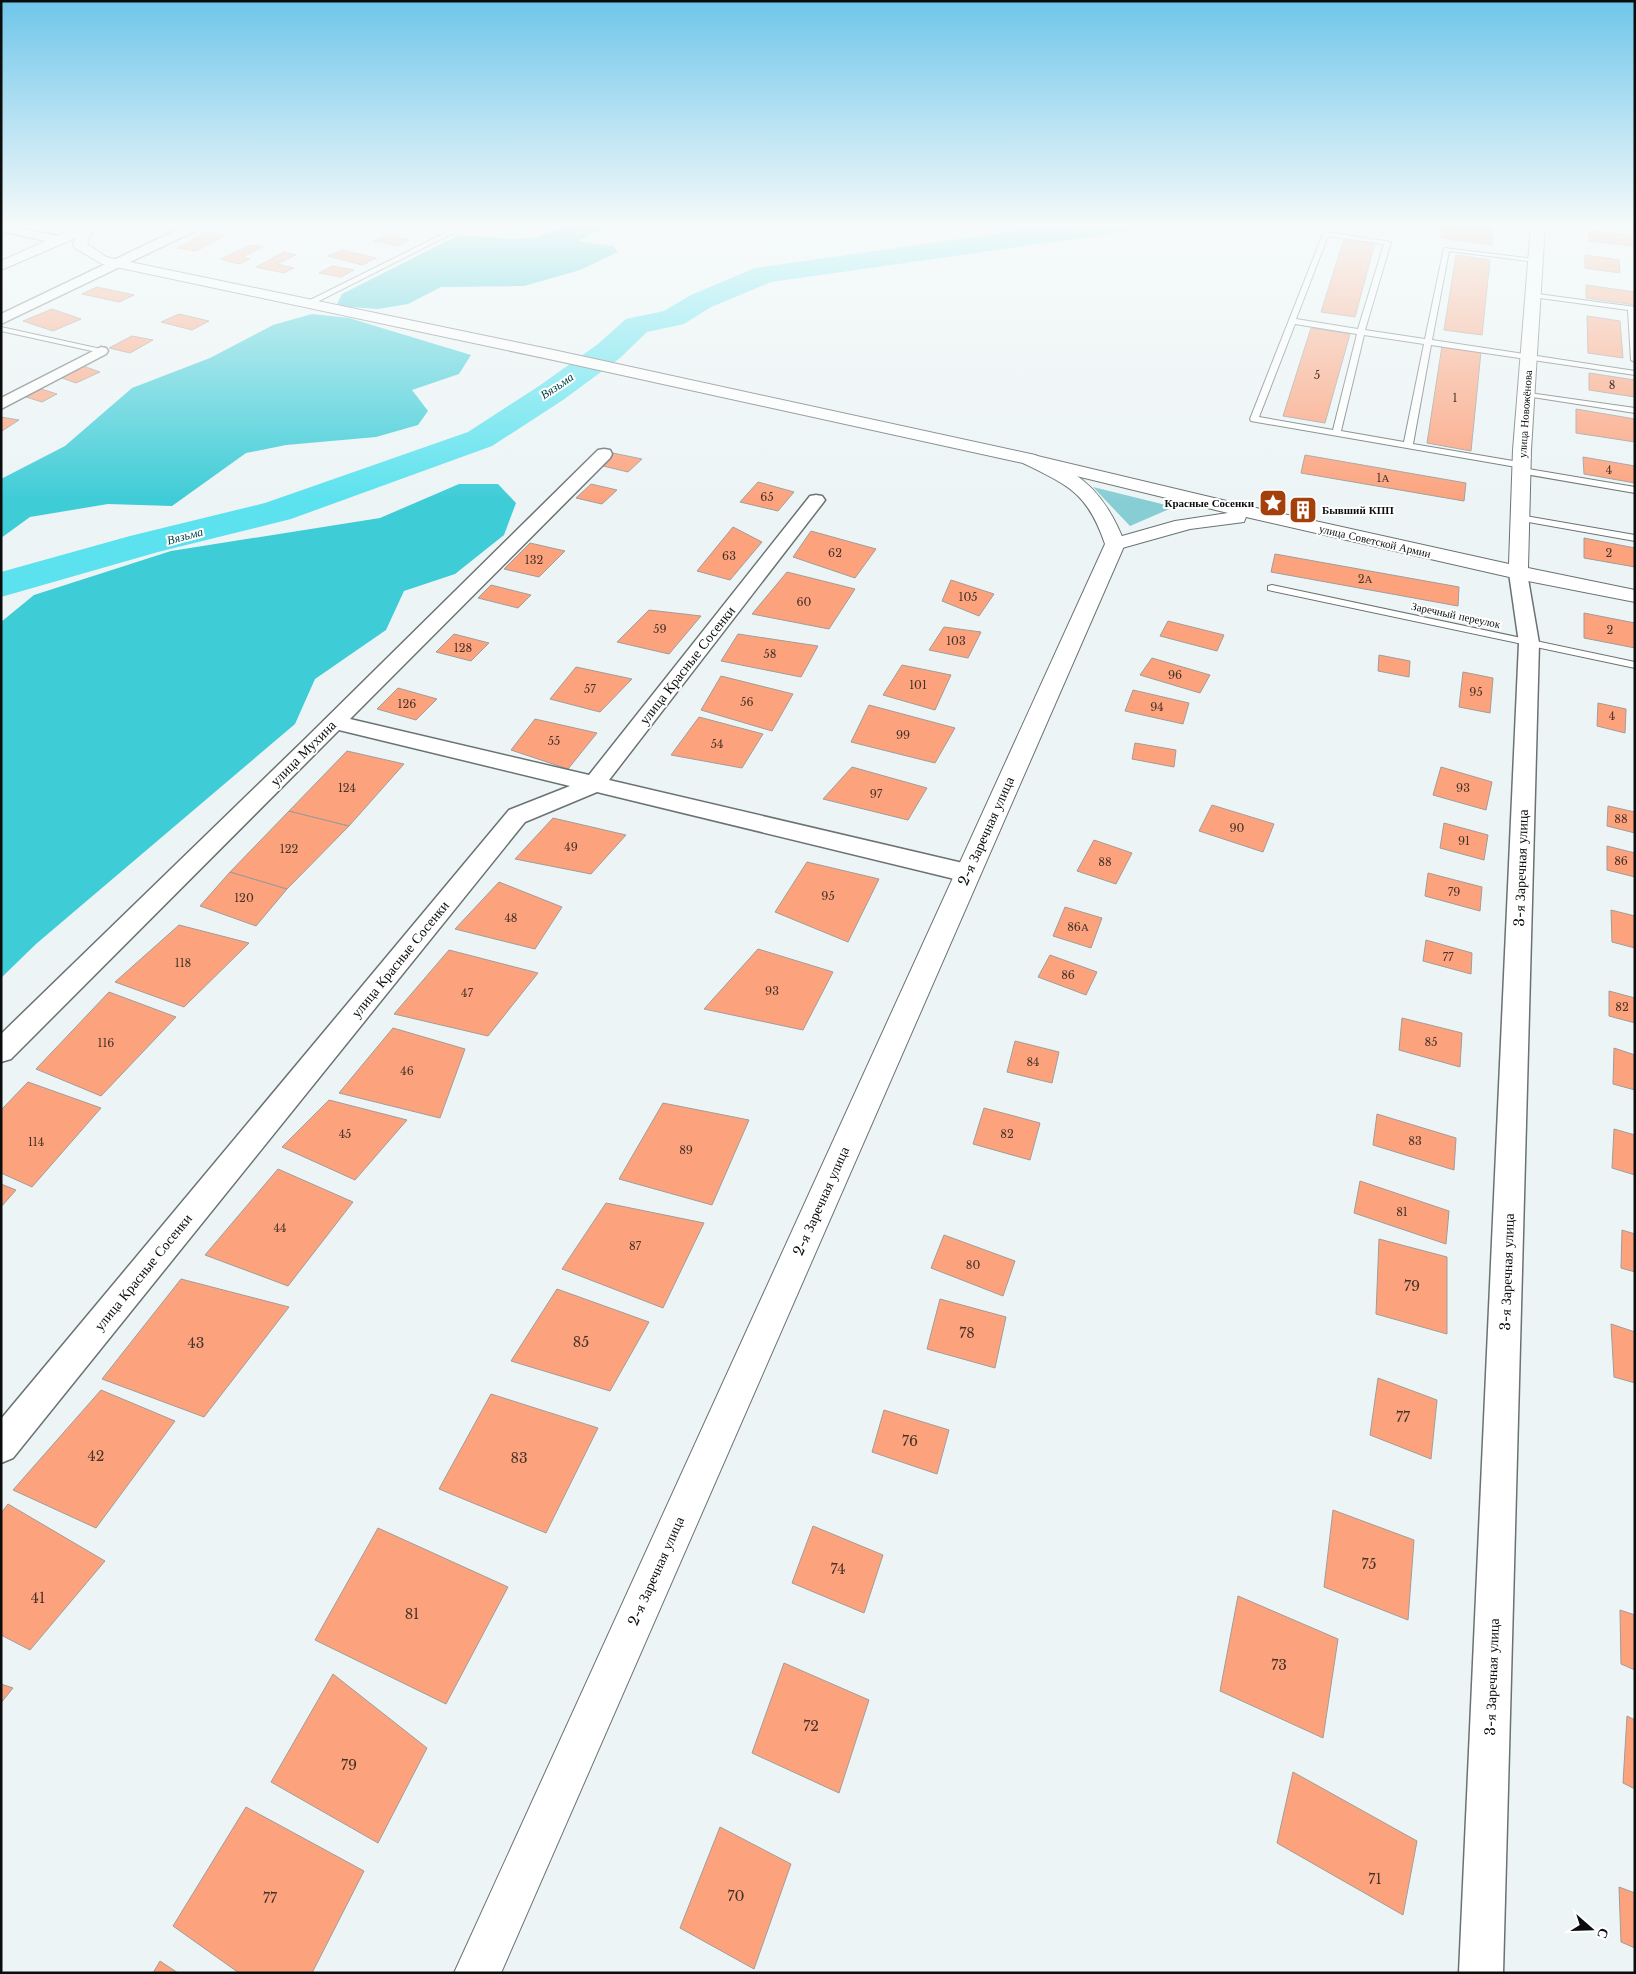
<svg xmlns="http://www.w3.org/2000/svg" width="1636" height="1974" viewBox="0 0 1636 1974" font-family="'Libre Baskerville',serif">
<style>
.green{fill:#87ced4}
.forest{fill:#3eccd7}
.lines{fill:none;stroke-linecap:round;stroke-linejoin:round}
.river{fill:#5be2ee;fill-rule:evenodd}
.building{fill:#fca37e;stroke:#a29c99}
.service-casing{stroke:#6b7272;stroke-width:2}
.minor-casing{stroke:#6b7272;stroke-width:3}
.tertiary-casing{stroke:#6b7272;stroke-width:2}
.secondary-casing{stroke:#6b7272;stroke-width:2}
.service{fill:#fff;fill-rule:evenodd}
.minor{fill:#fff;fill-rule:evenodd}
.tertiary{fill:#fff;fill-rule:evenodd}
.secondary{fill:#fff;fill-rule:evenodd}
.labels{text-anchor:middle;stroke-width:4;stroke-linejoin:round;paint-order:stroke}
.number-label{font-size:11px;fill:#473229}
.far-street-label{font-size:11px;fill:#0b0d0d;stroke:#fff}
.far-poi-label{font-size:11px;font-weight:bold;fill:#0b0d0d;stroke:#fff;text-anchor:end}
.far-water-label{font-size:12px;font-style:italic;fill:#004247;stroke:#fff}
.street-label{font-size:14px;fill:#0b0d0d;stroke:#fff}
.near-number-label{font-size:14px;fill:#473229}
</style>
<rect width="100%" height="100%" fill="#ecf4f5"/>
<path class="green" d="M1093 487 1174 507 1130 526Z"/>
<path class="forest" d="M568 225H610L578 241 613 246 618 252 580 270 524 286 441 287 408 304 378 309 336 306 342 294 459 235 512 239 533 238Z
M312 314 349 318 471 355 459 374 412 390 428 411 418 425 376 437 286 445 246 453 172 506 108 504 30 517 1 538V479L65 446 132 388 210 358 273 325Z
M459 484H498L516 503 504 535 455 574 404 591 386 630 315 679 295 724 36 944 1 978V622L34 595 171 551 380 518Z"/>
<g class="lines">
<path class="river" d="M1059 225H1130L1126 231 1117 233 771 282 711 307 684 324 647 332 620 358 563 400 492 446 291 519 158 552 1 597V572L130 536 265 503 468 432 539 386 598 344 626 319 664 311 691 295 755 268Z"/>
</g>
<path class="building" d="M227 225H249L239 230 223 227Z
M412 225H438L430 230 409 226Z
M1443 225H1493L1492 245 1441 238Z
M1589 230 1635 236V246L1589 241Z
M207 232 226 235 196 251 177 248Z
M386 235 409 240 397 246 374 241Z
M1344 239 1375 243 1355 317 1321 312Z
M252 245 263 247 243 257 250 259 239 264 220 259Z
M342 250 376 258 362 265 328 256Z
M284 252 296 255 277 264 294 268 284 273 256 267Z
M1456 255 1490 260 1482 335 1444 330Z
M1585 255 1619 260 1620 273 1585 268Z
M332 266 354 270 341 277 319 273Z
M1586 285 1635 292V305L1586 298Z
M97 287 134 295 119 302 82 294Z
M52 309 81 319 53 331 23 321Z
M179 314 209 321 192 330 161 322Z
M1587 316 1620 321 1623 358 1588 353Z
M1311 328 1350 334 1325 423 1283 416Z
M132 336 153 340 130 353 109 348Z
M1442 346 1481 352 1471 451 1427 443Z
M83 366 100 372 76 383 59 377Z
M1589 373 1635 380V397L1589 390Z
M41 389 57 394 42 402 26 397Z
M1576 409 1635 419V442L1576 433Z
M1 417 19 420 2 431Z
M613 453 642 459 628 472 599 465Z
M1305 455 1466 483 1464 501 1301 473Z
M1583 457 1635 466V483L1584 474Z
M758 482 794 492 778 511 740 502Z
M591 484 617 490 602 504 576 498Z
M1297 506 1311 509 1309 513 1296 510Z
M733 527 762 542 730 580 697 571Z
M811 531 876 549 855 578 793 557Z
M1584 538 1635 548V567L1584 558Z
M530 543 565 551 539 577 504 569Z
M1275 554 1459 587 1458 606 1271 572Z
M787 572 855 589 829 629 752 614Z
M951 580 994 594 979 616 942 601Z
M491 585 531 595 518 608 478 598Z
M649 610 701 616 669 654 617 642Z
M1584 613 1635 623V648L1584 638Z
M1168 621 1224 635 1217 651 1160 636Z
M944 627 981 632 968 658 929 650Z
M454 634 489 643 471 661 436 652Z
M738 634 818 646 801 677 721 661Z
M1379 655 1410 661 1409 677 1378 671Z
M1152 658 1210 675 1200 693 1140 675Z
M902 665 951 675 935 710 883 695Z
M576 667 632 679 600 712 550 699Z
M1463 672 1493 678 1490 713 1459 707Z
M721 676 793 694 772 731 701 710Z
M398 688 437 699 416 720 377 709Z
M1133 690 1189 703 1183 724 1125 711Z
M1598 703 1626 709 1625 733 1597 726Z
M869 705 955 728 935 763 851 742Z
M699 717 763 734 742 768 671 755Z
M535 719 597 733 568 769 511 750Z
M1135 743 1176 750 1174 767 1132 759Z
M347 751 404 764 349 826 289 811Z
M852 767 927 788 908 820 823 799Z
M1441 767 1492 782 1486 810 1433 795Z
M1212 805 1274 824 1263 852 1199 831Z
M1608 806 1635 812V833L1607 826Z
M289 811 349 826 287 889 230 872Z
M553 818 626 835 591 874 515 859Z
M1444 823 1488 835 1484 860 1440 848Z
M1094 840 1132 853 1116 884 1077 871Z
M1607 846 1635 853V877L1607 870Z
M807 862 879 879 848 942 775 912Z
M230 872 287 889 256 926 200 906Z
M1428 873 1482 887 1480 911 1425 896Z
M499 882 562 907 535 949 455 929Z
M1065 907 1102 918 1091 948 1053 936Z
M1611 910 1635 916V948L1612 942Z
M179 925 249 943 184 1007 115 982Z
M1426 940 1472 953 1471 974 1423 961Z
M758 949 833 972 803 1030 704 1009Z
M449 950 538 973 488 1036 394 1014Z
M1050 955 1097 972 1086 995 1038 977Z
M1609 991 1635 998V1023L1609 1016Z
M109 992 176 1017 101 1096 36 1069Z
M1402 1018 1462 1033 1460 1067 1399 1050Z
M393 1028 465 1049 440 1118 339 1093Z
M1015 1041 1059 1052 1052 1083 1007 1072Z
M1614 1048 1635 1055V1090L1613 1084Z
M28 1082 101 1108 32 1187 1 1173V1110Z
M329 1100 407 1120 355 1180 282 1147Z
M663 1103 749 1120 712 1205 619 1179Z
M984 1108 1040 1123 1030 1160 973 1144Z
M1377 1114 1456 1138 1454 1170 1373 1145Z
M1614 1129 1635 1135V1175L1612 1168Z
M278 1169 353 1202 288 1286 205 1255Z
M1360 1181 1449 1211 1446 1244 1354 1213Z
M1 1184 16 1190 1 1207Z
M606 1203 704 1223 663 1308 562 1269Z
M1622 1230 1635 1234V1272L1621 1268Z
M944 1235 1015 1261 1003 1296 931 1268Z
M1379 1239 1447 1257V1334L1376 1314Z
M181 1279 289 1307 204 1417 102 1379Z
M557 1289 649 1322 610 1391 511 1361Z
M940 1299 1006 1317 995 1368 927 1349Z
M1611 1324 1635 1332V1383L1614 1377Z
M1378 1378 1437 1400 1431 1459 1370 1435Z
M101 1390 175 1421 96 1528 13 1490Z
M491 1394 598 1428 546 1533 439 1489Z
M884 1410 949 1430 937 1474 872 1452Z
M8 1504 105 1561 30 1650 1 1635V1513Z
M1333 1510 1414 1540 1408 1620 1324 1587Z
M813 1526 883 1555 864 1613 792 1583Z
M378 1528 508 1587 446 1704 315 1640Z
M1238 1596 1338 1639 1323 1738 1220 1691Z
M1620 1610 1635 1615V1670L1621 1664Z
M784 1663 869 1700 839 1793 752 1753Z
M333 1674 427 1748 378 1843 271 1782Z
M1 1684 13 1688 1 1703Z
M1627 1716 1635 1720V1789L1623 1783Z
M1293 1772 1417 1841 1403 1915 1277 1843Z
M246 1807 364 1871 312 1973H239L173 1926Z
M720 1827 791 1864 754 1969 680 1928Z
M1619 1887 1635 1893V1948L1621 1942Z
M160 1961 178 1973H153Z"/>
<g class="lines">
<defs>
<path id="service" d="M461 225H469L311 305 304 303Z
M1326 232 1391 242 1365 330 1425 339 1444 248 1535 259 1537 260V262L1449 251 1432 340 1635 371V375L1431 345 1413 444 1525 463 1526 465 1522 468 1251 421 1250 419 1323 234ZM1328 236 1384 244 1358 329 1296 319ZM1295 324 1357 334 1333 430 1259 417ZM1364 335 1424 344 1404 442 1341 431Z
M1530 293 1635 307V362L1631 360 1628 310 1533 297H1530Z
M1 327 101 349 105 351 101 353 1 331Z
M1523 392 1635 408V413L1526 396H1523Z
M1522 468 1635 487V493L1519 473 1518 471Z
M1520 515 1635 535V541L1517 520V516Z
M1272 585 1635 662V668L1268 590V586Z"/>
<path id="minor" d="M1 225 60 236 66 240 60 244 1 231Z
M187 225H203L201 228 1 324V314Z
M101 347 106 348 108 351 106 354 1 409V398Z
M604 449 610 450 612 454 610 458 350 719 589 775 810 496 816 495 822 496 825 500 822 504 609 780 967 864 976 867 979 873 976 879 967 882 597 792 525 822 13 1458 1 1463V1419L509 810 570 786 339 730 11 1059 1 1062V1034L305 739 598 450Z
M1518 567 1525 569 1527 573 1539 643 1503 1973H1459L1519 643 1509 573 1511 569Z"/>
<path id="tertiary" d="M1531 225H1545L1531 450 1528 568 1635 590V602L1518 579 1246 517 1244 522 1190 529 1115 550 1108 548 1105 544 1108 540 1175 521 1228 513 1023 463 1020 459 1023 455 1029 454 1256 508 1509 564 1513 450Z"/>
<path id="secondary" d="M82 225H102L92 231 87 244 106 257 558 351 1035 455C1047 461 1060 465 1071 472 1098 488 1114 515 1125 544L501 1973H454L1105 544C1087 492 1069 486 1023 463L558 361 102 264 75 248 73 245 76 238 1 270V261Z"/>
</defs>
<use href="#service" class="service-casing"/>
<use href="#minor" class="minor-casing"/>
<use href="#tertiary" class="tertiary-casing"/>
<use href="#secondary" class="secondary-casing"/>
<use href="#service" class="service"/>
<use href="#minor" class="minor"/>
<use href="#tertiary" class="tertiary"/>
<use href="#secondary" class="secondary"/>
</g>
<linearGradient id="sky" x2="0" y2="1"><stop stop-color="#6fc6ea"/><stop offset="0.45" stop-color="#f6fafa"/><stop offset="1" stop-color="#f6fafa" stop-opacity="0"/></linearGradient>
<rect width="1636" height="501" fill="url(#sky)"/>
<defs>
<symbol id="sight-square" viewBox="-11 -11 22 22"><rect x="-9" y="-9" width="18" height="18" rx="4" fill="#a4410a" stroke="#fff"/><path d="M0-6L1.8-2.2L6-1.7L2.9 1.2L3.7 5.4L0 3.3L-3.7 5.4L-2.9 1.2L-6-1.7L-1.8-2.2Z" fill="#fff"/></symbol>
<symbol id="building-square" viewBox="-11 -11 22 22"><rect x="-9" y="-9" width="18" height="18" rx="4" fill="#a4410a" stroke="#fff"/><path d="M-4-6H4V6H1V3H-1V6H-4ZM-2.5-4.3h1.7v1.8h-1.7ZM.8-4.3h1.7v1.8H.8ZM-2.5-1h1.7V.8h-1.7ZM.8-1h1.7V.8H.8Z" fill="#fff"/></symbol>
</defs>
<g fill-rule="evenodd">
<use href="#sight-square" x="1257" y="487" width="32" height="32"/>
<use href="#building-square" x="1287" y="494" width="32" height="32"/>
</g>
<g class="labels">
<g class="number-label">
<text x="1317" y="379">5</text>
<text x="1612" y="389">8</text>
<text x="1455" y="402">1</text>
<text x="1609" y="474">4</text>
<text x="1383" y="482">1А</text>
<text x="767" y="501">65</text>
<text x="835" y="557">62</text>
<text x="1609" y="557">2</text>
<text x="729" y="560">63</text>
<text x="534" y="564">132</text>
<text x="1365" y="583">2А</text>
<text x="968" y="601">105</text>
<text x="804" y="606">60</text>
<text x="660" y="633">59</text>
<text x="1610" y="634">2</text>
<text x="956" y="645">103</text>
<text x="463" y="652">128</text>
<text x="770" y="658">58</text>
<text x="1175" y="679">96</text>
<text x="918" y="689">101</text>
<text x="590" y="693">57</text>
<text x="1476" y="696">95</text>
<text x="747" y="706">56</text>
<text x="407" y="708">126</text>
<text x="1157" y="711">94</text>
<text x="1612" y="720">4</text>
<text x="903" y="739">99</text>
<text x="554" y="745">55</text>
<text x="717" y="748">54</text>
<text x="347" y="792">124</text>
<text x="1463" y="792">93</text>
<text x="876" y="798">97</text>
<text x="1621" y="823">88</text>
<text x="1237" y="832">90</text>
<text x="1464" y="845">91</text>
<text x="571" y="851">49</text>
<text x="289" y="853">122</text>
<text x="1621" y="865">86</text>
<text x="1105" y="866">88</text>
<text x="1454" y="896">79</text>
<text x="828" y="900">95</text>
<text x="244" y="902">120</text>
<text x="511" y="922">48</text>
<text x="1078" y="931">86А</text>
<text x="1448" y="961">77</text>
<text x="183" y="967">118</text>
<text x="1068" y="979">86</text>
<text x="772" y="995">93</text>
<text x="467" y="997">47</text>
<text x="1622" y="1011">82</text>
<text x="1431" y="1046">85</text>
<text x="106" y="1047">116</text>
<text x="1033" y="1066">84</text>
<text x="407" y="1075">46</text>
<text x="345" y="1138">45</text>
<text x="1007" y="1138">82</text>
<text x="1415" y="1145">83</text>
<text x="36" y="1146">114</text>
<text x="686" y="1154">89</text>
<text x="1402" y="1216">81</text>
<text x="280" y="1232">44</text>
<text x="635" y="1250">87</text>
<text x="973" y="1269">80</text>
</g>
<g class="far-street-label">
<text transform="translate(1525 414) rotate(-86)" y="4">улица Новожёнова</text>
<text transform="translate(1375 541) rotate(13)" y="4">улица Советской Армии</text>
<text transform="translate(1456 615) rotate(12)" y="4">Заречный переулок</text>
</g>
<g class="far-poi-label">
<text x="1254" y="507">Красные Сосенки</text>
<text x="1322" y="514" text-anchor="start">Бывший КПП</text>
</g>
<g class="far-water-label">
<text transform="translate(557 386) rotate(-34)" y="4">Вязьма</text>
<text transform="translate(185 536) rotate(-15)" y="4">Вязьма</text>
</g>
<g class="street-label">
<text transform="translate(687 665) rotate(-52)" y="5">улица Красные Сосенки</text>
<text transform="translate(303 753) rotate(-45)" y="5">улица Мухина</text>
<text transform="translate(986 831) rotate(-66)" y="5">2-я Заречная улица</text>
<text transform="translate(1521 868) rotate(-88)" y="5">3-я Заречная улица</text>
<text transform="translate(400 959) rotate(-51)" y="5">улица Красные Сосенки</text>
<text transform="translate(821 1201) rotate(-66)" y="5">2-я Заречная улица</text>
<text transform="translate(143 1272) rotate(-51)" y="5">улица Красные Сосенки</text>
<text transform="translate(1507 1272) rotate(-88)" y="5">3-я Заречная улица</text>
<text transform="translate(656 1571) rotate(-66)" y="5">2-я Заречная улица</text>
<text transform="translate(1492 1677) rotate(-88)" y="5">3-я Заречная улица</text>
</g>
<g class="near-number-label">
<text x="1412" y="1291">79</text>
<text x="967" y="1338">78</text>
<text x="581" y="1347">85</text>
<text x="196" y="1348">43</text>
<text x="1403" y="1422">77</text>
<text x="910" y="1446">76</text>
<text x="96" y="1461">42</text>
<text x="519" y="1463">83</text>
<text x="1369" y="1569">75</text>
<text x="838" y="1574">74</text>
<text x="38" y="1603">41</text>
<text x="412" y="1619">81</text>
<text x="1279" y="1670">73</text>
<text x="811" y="1731">72</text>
<text x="349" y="1770">79</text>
<text x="1375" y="1884">71</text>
<text x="736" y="1901">70</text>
<text x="270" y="1903">77</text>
</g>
</g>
<rect width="1636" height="1974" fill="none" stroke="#0b0d0d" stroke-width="5"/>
<g transform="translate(1591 1929) rotate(110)" stroke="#ffffff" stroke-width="4" paint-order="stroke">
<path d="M0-4L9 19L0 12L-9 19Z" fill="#0b0d0d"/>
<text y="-8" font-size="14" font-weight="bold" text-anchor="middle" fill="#0b0d0d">С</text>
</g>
</svg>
